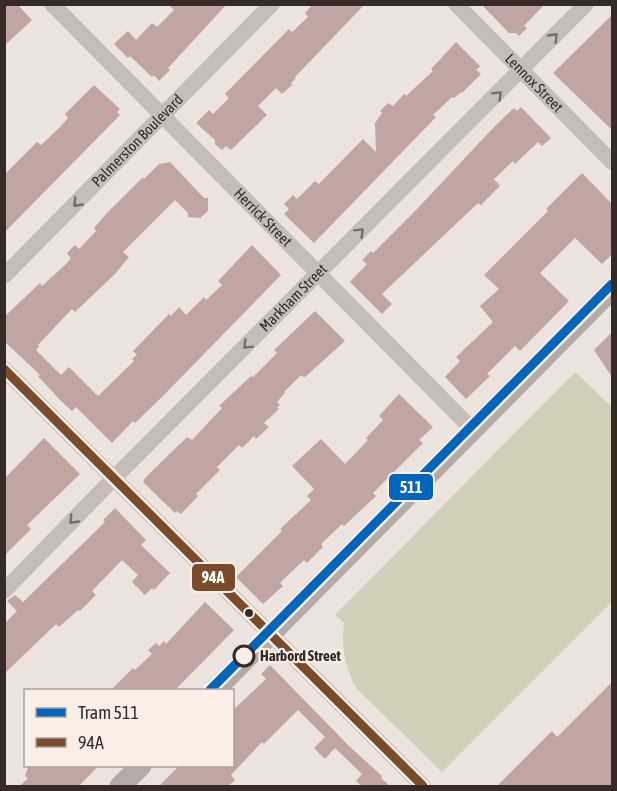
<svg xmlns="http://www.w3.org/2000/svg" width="617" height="791" viewBox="0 0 617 791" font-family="'Asap Condensed',sans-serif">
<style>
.green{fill:#d0d1b8}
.building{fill:#c1a5a0}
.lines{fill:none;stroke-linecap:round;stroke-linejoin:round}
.minor{stroke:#c6bdb8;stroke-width:16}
.major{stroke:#b4aba8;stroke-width:21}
.bus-1-casing{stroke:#faeee6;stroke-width:14}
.bus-1{stroke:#7a4b2a;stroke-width:9}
.tram-1-casing{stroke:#faeee6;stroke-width:14}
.tram-1{stroke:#0065bd;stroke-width:9}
.oneway{stroke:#776c68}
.bus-dot{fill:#362a27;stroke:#faeee6;stroke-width:2}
.stop-dot{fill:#faeee6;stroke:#362a27;stroke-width:3}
.labels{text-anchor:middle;stroke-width:4.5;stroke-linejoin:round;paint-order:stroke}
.street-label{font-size:15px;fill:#362a27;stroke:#faeee6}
.stop-label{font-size:15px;font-weight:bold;fill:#362a27;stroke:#faeee6;text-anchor:start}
.line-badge{stroke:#faeee6;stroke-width:2}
.badge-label{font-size:16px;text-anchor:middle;font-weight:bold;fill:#fff}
</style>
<rect width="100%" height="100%" fill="#ece4df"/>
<path class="green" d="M575 372 612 407V602L442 772 357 689C345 669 341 646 344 623L335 615Z"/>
<path class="building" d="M4 4H17L32 20 4 46Z
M168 4H227L168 68 170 70 159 81 154 75 152 77 130 56 128 58 114 44 128 31 136 40 152 23 157 27 174 10Z
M313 4H365L295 77 296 78 291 83 292 85 282 94 276 88 258 106 267 115 231 150 226 146 222 150 215 144V140L196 123 209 110 213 114 229 98 225 94 289 29 292 32 308 17 305 13Z
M481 4H545L524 26 527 28 519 36 516 33H509Z
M612 15V130L553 73Z
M456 42 480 66 476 70 481 74 462 93 461 92 454 98 452 97 433 115 436 117 314 243 284 214 289 209 284 204 293 195 297 199 315 181 319 184 363 139 376 152 375 123 382 113 380 111 388 103 393 106 404 94 406 96 433 71 431 69Z
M94 85 120 109 117 112 120 115 4 233V175L37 142 41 145 59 128 68 118 65 114Z
M521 107 551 138 542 146 538 142 515 164 513 161 494 179 500 186 481 205 478 203 382 294 392 304 382 314 350 282 367 264 362 260 371 251 373 253 416 210 495 126 514 108 517 111Z
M170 162 204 198H208V211L200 218 188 217V213L175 200 123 252 129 257 115 274 75 312 72 309 38 345 39 346 36 350 61 375 69 367 98 396 134 361 132 359 137 355 133 351 169 314 171 316 179 307 186 315 204 297 206 300 222 285 218 281 221 278 252 245 281 275 161 398 135 423 133 421 112 443 76 407 72 411 60 400 38 376 40 375 4 341V317L40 283 42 286 66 264 71 258 67 253 75 245 79 249 96 231 94 228 107 213 143 177 144 179 159 164Z
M582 173 612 204V254L602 264 575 238 540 273 569 301 520 351 515 346 487 374 490 376 466 399 445 377 460 361 456 357 493 322 480 306 499 289 484 275 548 211 546 209Z
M315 311 345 341 305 377 300 376 284 392 285 393 277 402 280 405 277 407 279 409 264 423 269 427 256 439 254 436 242 448 239 445 217 467 220 470 196 494 198 496 181 514 177 511 175 513 143 482 145 478 187 437 192 440 222 408 219 406 251 376 253 377 277 353 274 350Z
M612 332V377L594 350Z
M399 394 433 427 419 440 423 443 373 493 376 496 344 526 342 524 321 544 323 547 307 563 304 560 284 579 280 583 283 586 263 604 236 577 282 531 280 529 311 500 307 496 314 489 292 466 321 439 345 464 368 440 366 438 383 420 379 416Z
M44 438 80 474 27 525 31 529 4 556V479Z
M115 508 146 540 141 545 170 573 154 590 152 588 145 595 132 582 138 575 122 560 92 591 96 595 80 611 78 610 59 627 56 624 4 674V624L17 611 7 601 15 595 23 602 105 522 103 520Z
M205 602 234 630 175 690H111L133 668 135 670 152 654 148 650 156 643 159 646 164 641 166 644Z
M270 665 349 746 382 776 381 778 390 786H362L356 781 362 774 335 748 325 759 314 748 325 737 298 710 264 744 262 742 231 775 235 780 228 786H159L180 765H232V711L266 679 261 674Z
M612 682V786H497L552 731 557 737Z
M29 765H99L79 786H20L28 778 25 776Z"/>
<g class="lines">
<g class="minor">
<path id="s1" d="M52 4 473 430"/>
<path id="s2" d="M456 4 612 162"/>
<path id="s3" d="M4 276 272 4"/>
<path d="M4 369 423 786"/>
<path id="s4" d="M4 591 114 478 586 4"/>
</g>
<path class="major" d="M215 690 612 289
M120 786 141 766"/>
<defs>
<path id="bus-1" d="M4 369 423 786"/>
</defs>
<use href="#bus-1" class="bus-1-casing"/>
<use href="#bus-1" class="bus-1"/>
<defs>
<path id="tram-1" d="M210 690 612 284"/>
</defs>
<use href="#tram-1" class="tram-1-casing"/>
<use href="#tram-1" class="tram-1"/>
</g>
<defs><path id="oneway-chevron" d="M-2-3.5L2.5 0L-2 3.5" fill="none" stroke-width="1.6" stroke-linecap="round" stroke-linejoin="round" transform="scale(1.5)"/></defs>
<g class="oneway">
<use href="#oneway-chevron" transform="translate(554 37) rotate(-46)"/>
<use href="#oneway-chevron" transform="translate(498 95) rotate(-45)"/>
<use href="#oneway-chevron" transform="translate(77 203) rotate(134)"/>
<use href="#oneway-chevron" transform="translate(360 232) rotate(-45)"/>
<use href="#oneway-chevron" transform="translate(247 345) rotate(135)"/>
<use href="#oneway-chevron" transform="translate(73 520) rotate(134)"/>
</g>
<circle class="bus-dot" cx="249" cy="613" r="5"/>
<circle class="stop-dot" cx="244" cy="656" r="10"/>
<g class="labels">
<g class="street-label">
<text dy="5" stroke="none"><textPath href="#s2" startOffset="111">Lennox Street</textPath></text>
<text dy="5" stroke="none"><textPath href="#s3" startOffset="190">Palmerston Boulevard</textPath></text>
<text dy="5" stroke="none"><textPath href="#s1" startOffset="300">Herrick Street</textPath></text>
<text dy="5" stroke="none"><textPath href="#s4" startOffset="412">Markham Street</textPath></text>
</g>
<g class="stop-label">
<text x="260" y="661">Harbord Street</text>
</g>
</g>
<g class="line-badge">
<rect x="388" y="473" width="46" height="28" rx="6" fill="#0065bd"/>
<rect x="191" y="563" width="45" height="29" rx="6" fill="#7a4b2a"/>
</g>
<g class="badge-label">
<text x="411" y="493">511</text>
<text x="213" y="583">94A</text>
</g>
<rect width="617" height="791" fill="none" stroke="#362a27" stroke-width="12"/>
<rect x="24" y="689" width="210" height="78" fill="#faeee6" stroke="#aca09a" stroke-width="1.5"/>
<rect x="36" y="708" width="30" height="9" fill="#0065bd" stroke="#aca09a" stroke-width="1.5"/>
<text x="78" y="719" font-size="18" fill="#362a27">Tram 511</text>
<rect x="36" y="738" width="30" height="9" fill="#7a4b2a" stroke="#aca09a" stroke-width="1.5"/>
<text x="78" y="749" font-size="18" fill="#362a27">94A</text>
</svg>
